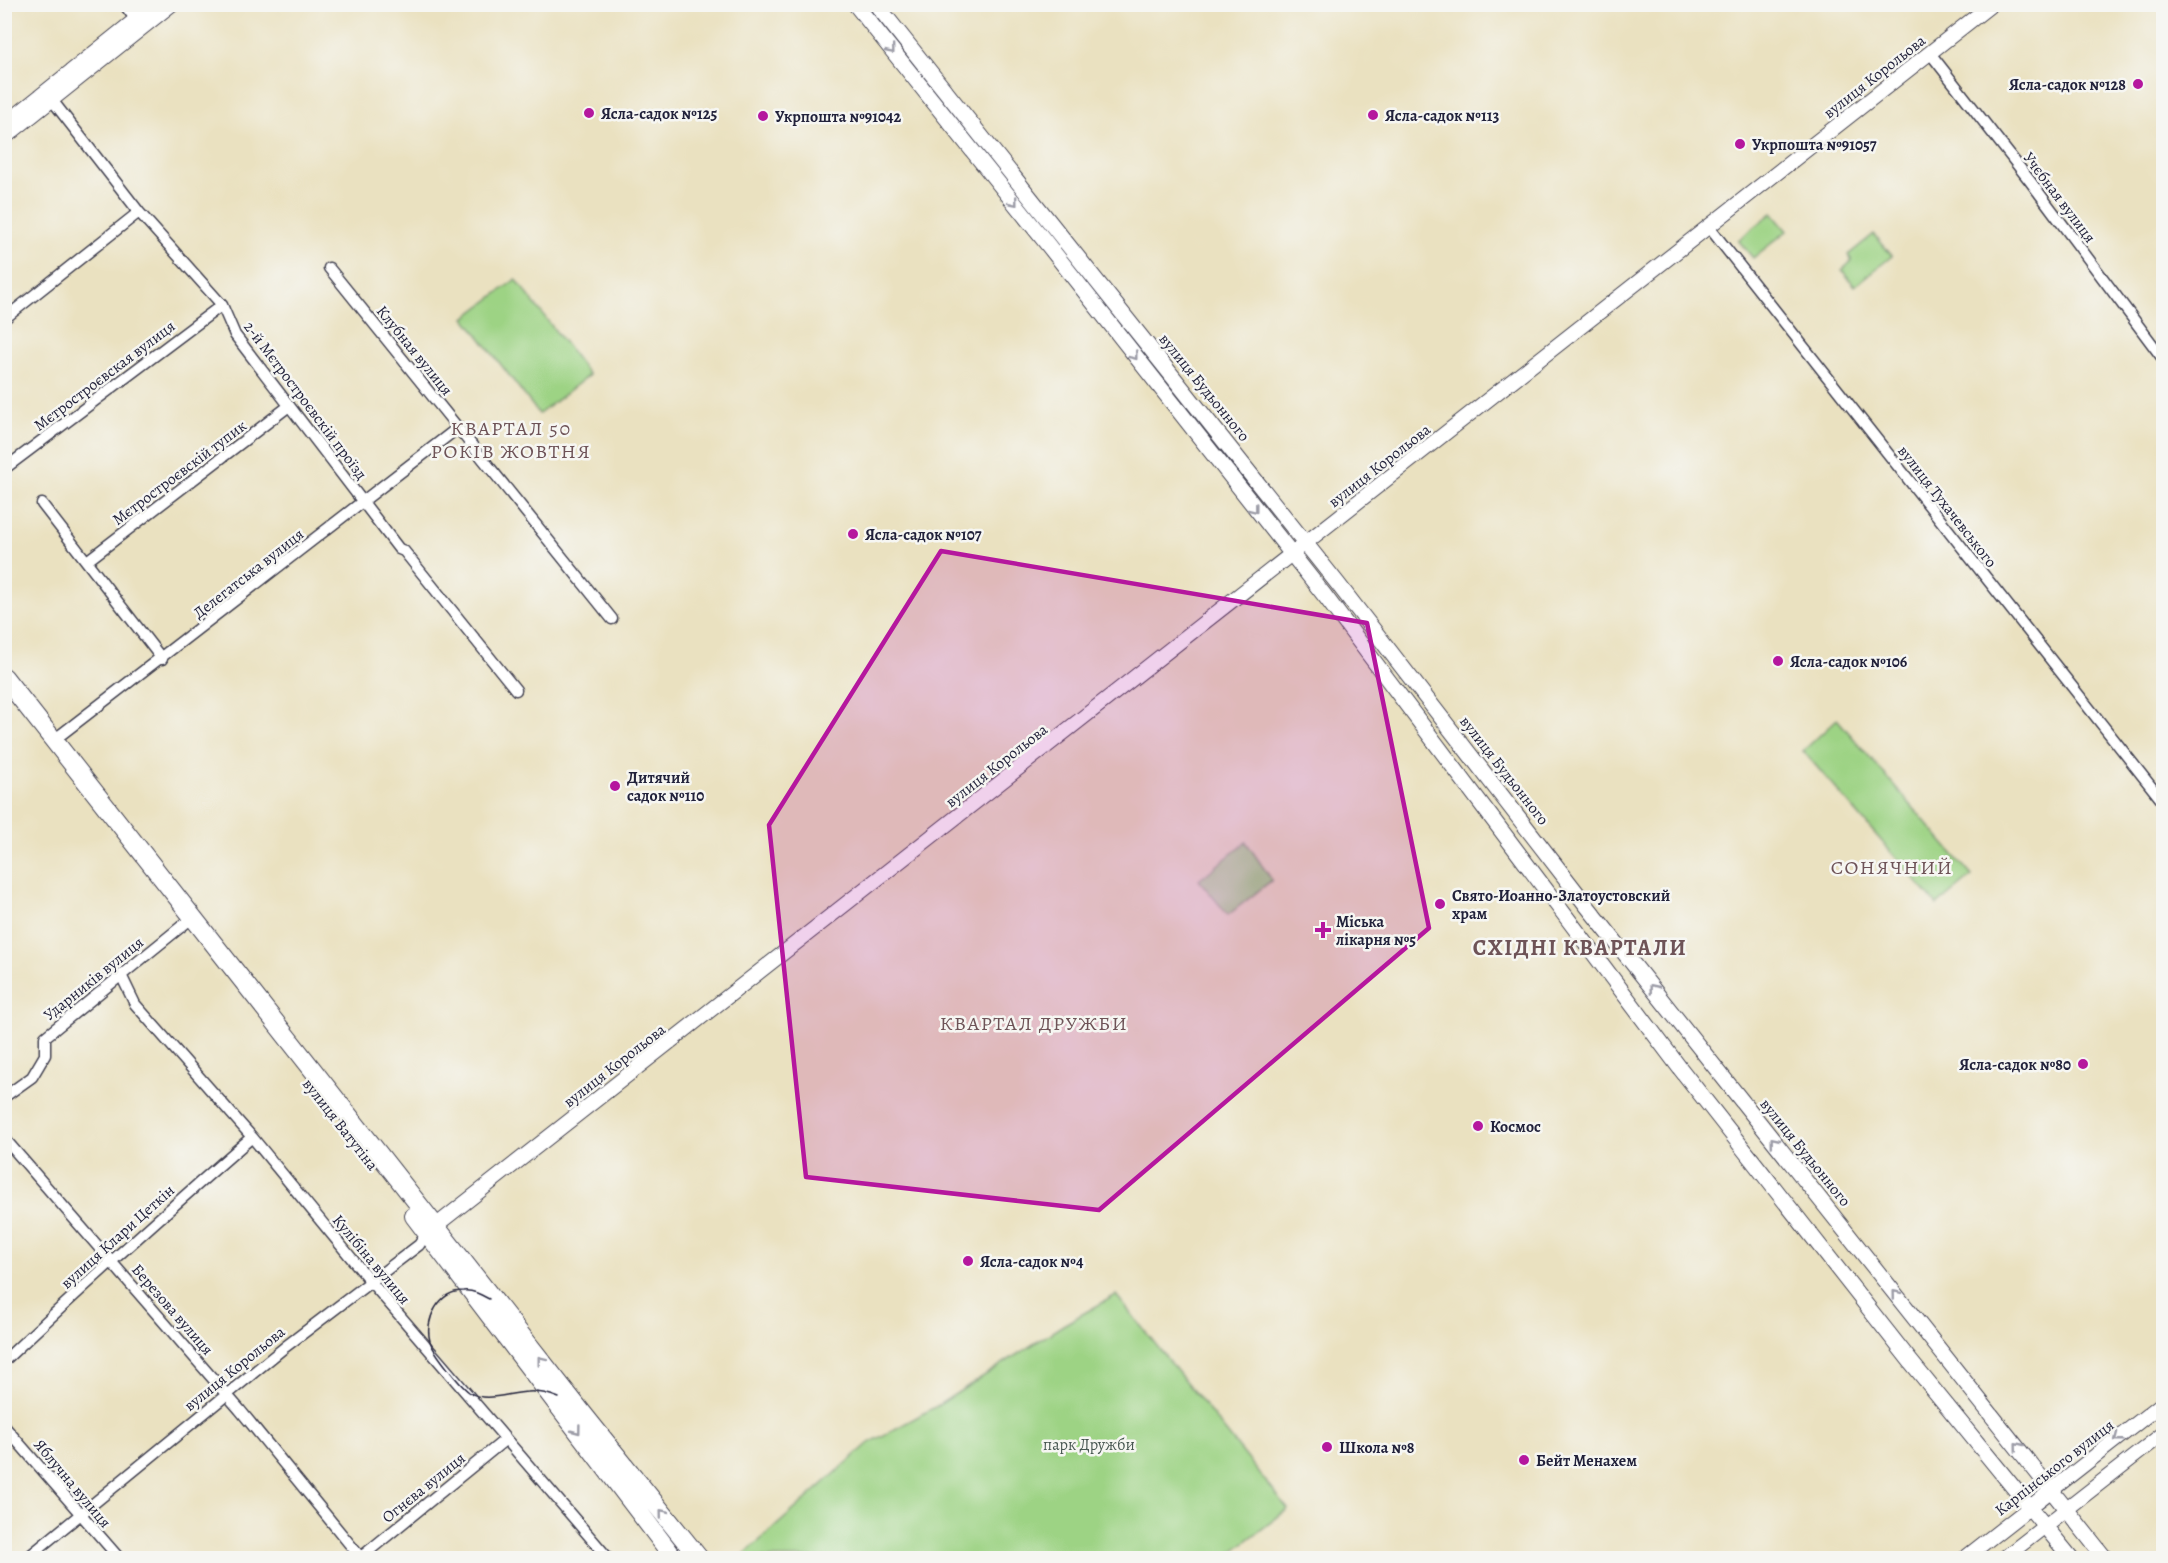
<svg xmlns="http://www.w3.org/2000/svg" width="2168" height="1563" viewBox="0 0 2168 1563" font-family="Alegreya,serif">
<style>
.green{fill:#9dd384;stroke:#607a60;stroke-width:1.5}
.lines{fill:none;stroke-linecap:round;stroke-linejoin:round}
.minor-casing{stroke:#403f4f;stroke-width:13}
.tertiary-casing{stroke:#403f4f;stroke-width:16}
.secondary-casing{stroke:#403f4f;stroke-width:17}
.primary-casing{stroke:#403f4f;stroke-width:20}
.minor{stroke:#fff;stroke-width:10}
.tertiary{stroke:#fff;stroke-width:14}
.secondary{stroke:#fff;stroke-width:15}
.primary{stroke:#fff;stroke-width:18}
.tram{stroke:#22223b;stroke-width:1.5}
.oneway{stroke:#9c9ca7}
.marked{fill:#b5179e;fill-opacity:0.2;stroke:#b5179e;stroke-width:4.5;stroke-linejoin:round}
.poi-dot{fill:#b5179e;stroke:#f6f6f2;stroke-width:2}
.labels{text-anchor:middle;stroke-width:5;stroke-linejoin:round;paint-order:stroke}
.street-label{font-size:16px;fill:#22223b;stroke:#f6f6f2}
.poi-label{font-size:16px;font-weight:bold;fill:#22223b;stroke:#f6f6f2;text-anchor:start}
.park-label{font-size:16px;fill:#475751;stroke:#f6f6f2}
.quarter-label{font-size:20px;letter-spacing:1.5px;fill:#6e5357;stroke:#f6f6f2}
.district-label{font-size:22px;font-weight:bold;letter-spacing:1.5px;fill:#6e5357;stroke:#f6f6f2}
</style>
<rect width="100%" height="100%" fill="#f6f6f2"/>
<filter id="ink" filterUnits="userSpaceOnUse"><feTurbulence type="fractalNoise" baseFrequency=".0167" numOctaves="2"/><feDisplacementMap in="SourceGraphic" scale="12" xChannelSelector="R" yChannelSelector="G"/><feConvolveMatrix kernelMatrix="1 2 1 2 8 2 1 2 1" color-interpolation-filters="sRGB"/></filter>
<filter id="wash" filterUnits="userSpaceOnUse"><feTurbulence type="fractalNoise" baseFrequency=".008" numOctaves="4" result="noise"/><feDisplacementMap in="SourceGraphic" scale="24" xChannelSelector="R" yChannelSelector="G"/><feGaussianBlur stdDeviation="1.35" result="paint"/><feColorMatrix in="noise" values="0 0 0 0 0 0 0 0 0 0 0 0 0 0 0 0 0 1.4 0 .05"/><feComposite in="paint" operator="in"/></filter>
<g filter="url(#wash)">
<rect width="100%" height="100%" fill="#eae1c0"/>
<path class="green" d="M1772 213 1787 231 1753 258 1738 240Z
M1874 234 1892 256 1855 286 1842 270 1852 261 1848 255Z
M516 279 589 375 539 414 465 318Z
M1837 719 1972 876 1937 905 1803 751Z
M1246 842 1272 880 1228 915 1199 880Z
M1116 1295 1288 1509 1224 1558H740L869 1443 937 1406 1063 1325Z"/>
</g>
<g filter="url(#ink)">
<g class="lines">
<defs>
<path id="minor" d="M124 4 136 20
M1930 53 2030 181 2164 360
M52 100 139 212 222 305 235 335 399 549 404 551 516 690
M1709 227 2164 803
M329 268 612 619
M4 319 139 212
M4 469 222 305
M42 504 162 659
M87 561 289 406
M54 740 459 427
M121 975 135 1004 252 1137 371 1282 608 1558
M4 1097 32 1077 45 1055V1037L193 917
M4 1138 240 1410 361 1558
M4 1361C85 1284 168 1210 252 1137
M4 1426 119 1558
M27 1558 285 1347 419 1245 427 1233
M360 1558 506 1439"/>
<path id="tertiary" d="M4 125 155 4
M4 138 172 4
M429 1231 1992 4
M1965 1558 2164 1402
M2004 1558 2164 1433"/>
<path id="secondary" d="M855 4 1044 240 1325 596 1679 1067 1911 1362 2071 1558
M876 4 1338 584 1587 906 2105 1558"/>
<path id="primary" d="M4 677 584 1415 699 1558
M414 1216 674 1558"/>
</defs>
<use href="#minor" class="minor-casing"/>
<use href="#tertiary" class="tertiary-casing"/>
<use href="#secondary" class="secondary-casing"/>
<use href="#primary" class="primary-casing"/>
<use href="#minor" class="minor"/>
<use href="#tertiary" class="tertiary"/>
<use href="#secondary" class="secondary"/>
<use href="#primary" class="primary"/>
<path class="tram" d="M489 1299C480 1294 473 1290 463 1291 439 1291 424 1320 430 1341 433 1352 460 1385 469 1392 486 1404 510 1392 528 1392 539 1391 549 1394 559 1398"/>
</g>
<defs><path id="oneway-chevron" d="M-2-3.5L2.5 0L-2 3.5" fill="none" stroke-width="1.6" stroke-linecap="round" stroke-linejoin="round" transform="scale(1.5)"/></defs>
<g class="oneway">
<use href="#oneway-chevron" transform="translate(891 50) rotate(51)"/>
<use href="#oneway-chevron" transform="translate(1014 202) rotate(51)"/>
<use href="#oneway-chevron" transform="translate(1134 356) rotate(52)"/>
<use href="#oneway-chevron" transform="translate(1254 509) rotate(52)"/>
<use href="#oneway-chevron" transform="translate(1653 988) rotate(-129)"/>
<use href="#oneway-chevron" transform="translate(1774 1141) rotate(-129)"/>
<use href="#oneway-chevron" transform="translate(1896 1294) rotate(-129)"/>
<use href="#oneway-chevron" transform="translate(541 1360) rotate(-128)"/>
<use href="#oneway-chevron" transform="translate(577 1430) rotate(53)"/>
<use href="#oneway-chevron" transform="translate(2118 1438) rotate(142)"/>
<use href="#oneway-chevron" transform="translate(2018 1446) rotate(-129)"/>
<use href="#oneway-chevron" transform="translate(663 1513) rotate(-129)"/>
</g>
</g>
<path class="marked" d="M941 551 1367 623 1429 928 1099 1210 806 1177 769 825Z"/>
<g class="poi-dot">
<circle cx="2138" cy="84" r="6"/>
<circle cx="589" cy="113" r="6"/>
<circle cx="1373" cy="115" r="6"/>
<circle cx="763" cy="116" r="6"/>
<circle cx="1740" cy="144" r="6"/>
<circle cx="853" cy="534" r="6"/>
<circle cx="1778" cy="661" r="6"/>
<circle cx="615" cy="786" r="6"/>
<circle cx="1440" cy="904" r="6"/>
<path d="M1320 921h6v6h6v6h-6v6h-6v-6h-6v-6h6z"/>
<circle cx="2083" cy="1064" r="6"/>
<circle cx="1478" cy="1126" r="6"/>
<circle cx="968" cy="1261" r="6"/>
<circle cx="1327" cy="1447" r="6"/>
<circle cx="1524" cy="1460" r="6"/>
</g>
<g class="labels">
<g class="street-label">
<text transform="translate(1874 76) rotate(-38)" y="6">вулиця Корольова</text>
<text transform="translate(2060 197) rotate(53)" y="6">Учєбная вулиця</text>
<text transform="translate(415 350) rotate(51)" y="6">Клубная вулиця</text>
<text transform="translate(104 375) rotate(-37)" y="6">Мєтростроєвская вулиця</text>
<text transform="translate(1205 387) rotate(51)" y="6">вулиця Будьонного</text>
<text transform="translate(306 400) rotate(53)" y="6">2-й Мєтростроєвскій проїзд</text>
<text transform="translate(1379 465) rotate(-38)" y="6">вулиця Корольова</text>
<text transform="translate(179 472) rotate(-37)" y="6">Мєтростроєвскій тупик</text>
<text transform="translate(1948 506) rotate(52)" y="6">вулиця Тухачевського</text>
<text transform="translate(248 573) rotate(-38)" y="6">Делегатська вулиця</text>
<text transform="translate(996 765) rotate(-38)" y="6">вулиця Корольова</text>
<text transform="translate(1505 770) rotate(52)" y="6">вулиця Будьонного</text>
<text transform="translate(93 978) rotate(-39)" y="6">Ударників вулиця</text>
<text transform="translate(614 1065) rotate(-38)" y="6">вулиця Корольова</text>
<text transform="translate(341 1124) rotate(52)" y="6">вулиця Ватутіна</text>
<text transform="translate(1806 1152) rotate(51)" y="6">вулиця Будьонного</text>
<text transform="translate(117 1236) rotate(-42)" y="6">вулиця Клари Цеткін</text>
<text transform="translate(372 1259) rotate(50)" y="6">Кулібіна вулиця</text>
<text transform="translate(173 1309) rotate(49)" y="6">Березова вулиця</text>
<text transform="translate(234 1368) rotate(-39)" y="6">вулиця Корольова</text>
<text transform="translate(2054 1467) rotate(-38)" y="6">Карпінського вулиця</text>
<text transform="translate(73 1483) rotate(50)" y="6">Яблучна вулиця</text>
<text transform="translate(423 1487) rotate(-39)" y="6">Огнєва вулиця</text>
</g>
<g class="poi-label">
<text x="2126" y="90" text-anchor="end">Ясла-садок №128</text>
<text x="601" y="119">Ясла-садок №125</text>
<text x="1385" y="121">Ясла-садок №113</text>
<text x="775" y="122">Укрпошта №91042</text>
<text x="1752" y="150">Укрпошта №91057</text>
<text x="865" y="540">Ясла-садок №107</text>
<text x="1790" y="667">Ясла-садок №106</text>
<text x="627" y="783">Дитячий<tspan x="627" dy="18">садок №110</tspan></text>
<text x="1452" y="901">Свято-Иоанно-Златоустовский<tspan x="1452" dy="18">храм</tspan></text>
<text x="1336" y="927">Міська<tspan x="1336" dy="18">лікарня №5</tspan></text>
<text x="2071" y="1070" text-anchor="end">Ясла-садок №80</text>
<text x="1490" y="1132">Космос</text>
<text x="980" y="1267">Ясла-садок №4</text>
<text x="1339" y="1453">Школа №8</text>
<text x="1536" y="1466">Бейт Менахем</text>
</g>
<g class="park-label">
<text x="1089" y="1450">парк Дружби</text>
</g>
<g class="quarter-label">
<text x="511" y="435">КВАРТАЛ 50<tspan x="511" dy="23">РОКІВ ЖОВТНЯ</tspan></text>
<text x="1892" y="874">СОНЯЧНИЙ</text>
<text x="1034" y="1030">КВАРТАЛ ДРУЖБИ</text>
</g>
<g class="district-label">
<text x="1580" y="955">СХІДНІ КВАРТАЛИ</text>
</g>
</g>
<rect width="2168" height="1563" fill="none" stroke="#f6f6f2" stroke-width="24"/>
</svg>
